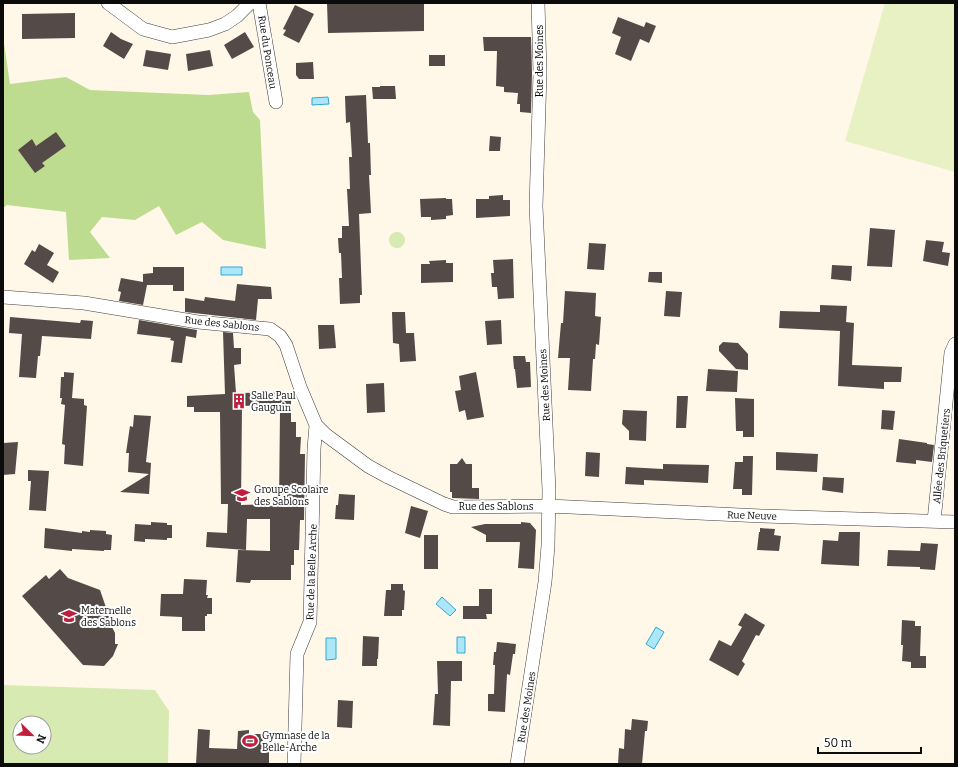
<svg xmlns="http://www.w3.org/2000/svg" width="958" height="767" viewBox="0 0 958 767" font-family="Bitter,serif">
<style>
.green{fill:#d7eab2;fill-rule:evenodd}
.forest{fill:#bddc90}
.pitch{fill:#e8f1c4}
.water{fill:#abe7f9;stroke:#2fa9d3}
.building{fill:#544a47;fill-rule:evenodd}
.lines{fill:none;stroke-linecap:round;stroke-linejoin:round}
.minor-casing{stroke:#3e3e3e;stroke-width:14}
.minor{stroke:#fff;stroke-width:13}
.labels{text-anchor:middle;stroke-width:4;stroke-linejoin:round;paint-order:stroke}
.street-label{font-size:10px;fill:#0b0b0b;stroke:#fff}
.poi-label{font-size:10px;fill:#0b0b0b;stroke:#fff;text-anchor:start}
</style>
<rect width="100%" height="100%" fill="#fff8e9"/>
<path class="green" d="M389 240a8 8 0 1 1 16 0a8 8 0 1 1-16 0Z
M3 685 155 690 169 711 168 764H3ZM20 723H44V747H20Z"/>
<path class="forest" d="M3 43H4L10 84 66 77 90 90 208 95 249 92 253 112 260 120 266 249 223 240 202 222 176 235 159 206 135 220 102 217 90 232 110 258 69 260 66 212 7 205 3 208Z"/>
<path class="pitch" d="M885 3H955V172L845 141Z"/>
<path class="water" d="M328 97 329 104 312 105V98Z
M221 267H242V275H221Z
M442 597 456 610 450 616 436 604Z
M656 627 664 632 654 649 646 644Z
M457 637H465V653H457Z
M326 638H336V659L326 660Z"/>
<path class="building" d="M327 3H424V31L328 33Z
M295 5 314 14 299 43 283 35 286 30 283 29Z
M75 13V38L22 39V14Z
M618 17 644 27 646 22 656 26 649 43 640 39 631 61 615 54 621 37 612 33Z
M111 32 121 39 133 44 124 59 103 46Z
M245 32 254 47 232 59 224 45Z
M483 37H531L532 73 531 113 520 112V104H517L518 93 504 92V87L496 86 497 51H484Z
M146 50 171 54 168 70 143 66Z
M210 50 213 66 188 71 186 54Z
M429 55H445V66H429Z
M313 62 314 79H299L296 75V63Z
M380 86H395L396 99H373L372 87H380Z
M366 95 368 143H370L371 175H369L371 213 359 214 362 295H360V303L340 304 339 278H342L341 253H339L338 238H342V226H349L347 189H350L349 157H352L350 122 346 123 345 96Z
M56 132 66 146 42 163 45 166 35 173 18 150 32 139 36 146Z
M490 136 501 137 500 151H489Z
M503 195V200H510V216L476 218V199H489V196Z
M446 198V199H452L453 215 446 216V219L431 220V217H421L420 199Z
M870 228 895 230 892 267 867 266Z
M926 240 944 242 942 252 950 253 948 266 923 261Z
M589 243 606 244 604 270 587 269Z
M39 244 54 253 47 265 59 272 53 283 24 264 32 250 35 252Z
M513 259 514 298 498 299 497 287H492L491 273H494L493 260Z
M446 260V263H453V282L421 283V264H430L429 261Z
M832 265 852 266 851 281 831 279Z
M153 267H184V291H173V285H147L143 305 119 301 121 292 118 291 121 278 143 282V274L153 273Z
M649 272H662V283L648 282Z
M237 284 271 287 272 299H258L256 320 185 312V298L204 301 205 297 235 301Z
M565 291 596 293 595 316 601 317 599 345 596 344 595 359H593L591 391 568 390 570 358H558L561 323H563Z
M666 291 682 292 680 317 664 316Z
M820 305 847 306 846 322 854 323 852 365 902 367 901 382H884V389L838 386 840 331 779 328 780 311 820 312Z
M392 312H405L406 333H414L416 361 400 362 399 344 393 343Z
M10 317 80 323 81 320 93 321 91 339 42 336 40 356H38L36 378 19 377 22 334 9 333Z
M139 320 197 330 196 338 186 336 182 363 171 362 174 341 170 340 171 338 137 334Z
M501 320 502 344 487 345 485 321Z
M318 325H334L336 348 319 349Z
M223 332 233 333 234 348H241V364L234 365 236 393 291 392V422H296V437H301L300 454H305L304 520H300L299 550H294V565H291V580H251L250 583 236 582 238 550 270 551V519H247L246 550 206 547 207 532 227 533 228 504H221L220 412H194V407H187V396L225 394ZM273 405 272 411H280L279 504 241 505 242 406Z
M723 342 738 343 748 354V370L736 369 719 351V346Z
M513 356H525L526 362H530L531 387 517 388 515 369H514Z
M708 369 738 371 737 392 706 391Z
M64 372 74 373 72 398 84 399V405L87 406 83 466 64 464 65 445 62 444 65 405 61 404 62 398H60L61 377H64Z
M476 372 484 417 467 420 465 410 459 412 455 391 461 390 459 376Z
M384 383 385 412 367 413 366 384Z
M677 396H688L686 428H676Z
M735 398 754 399V437H743V431H736Z
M623 410 647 411 646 441 629 440V431L622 424Z
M882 410 895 411 893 430 881 429Z
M134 415 151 416 146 462 151 463 149 494 120 492 149 474 128 472 129 453H126L130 426 133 427Z
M899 439 927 443V444L934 445 932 462 916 460V464L896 462Z
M18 442 15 474 3 475V443Z
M586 452 600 453 599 477 585 476Z
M776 452 818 454 817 472 776 470Z
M743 456H753L752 495H742V489H733L735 462H743Z
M462 458 466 464H472V488H479V499L452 498V492H450V464H457Z
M663 464 709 465 708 483 644 480V485L625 484 626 467 663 469Z
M28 470 49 471 46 511 29 510 31 481H28Z
M823 477 844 478 843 493 822 490Z
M339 494 355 495 354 520 335 519 336 505H338Z
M411 506 428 511 420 538 405 533Z
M151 522 167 523V525H172V538H167V540L145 539V542L134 541 135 524 151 525Z
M521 522 530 523 536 530 534 569 518 568 520 542H486V535L471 527 485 524H521Z
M45 528 82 533V531L90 532V530L106 531V534L112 535 111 550H104V551L72 549V551L44 548Z
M760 528 775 529 774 535 781 536 779 551 757 550 759 532H760Z
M839 532H860L859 566 821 564 823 540 838 541Z
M424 535H438V569H424Z
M921 543 938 544 935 570 920 569V567L887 566 888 550 920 551Z
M60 569 68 578 100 590 110 619 109 621 115 633V644H118L113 656 104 666 83 665 22 596 46 575 49 579Z
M184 579 207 580 206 595H208L207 598H212V614H207V616H205V631H182V617L160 616 161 594H183Z
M391 584H403V590L405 591 404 610H402V616H384L386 590H391Z
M479 589H492V614H486L487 619H463V606H479Z
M745 613 765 625 759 636 756 635 742 661 745 664 738 676 709 660 719 640 731 646 742 627 738 625Z
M902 620 915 621V626H921L920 656H926V668H911V662L902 661 903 645H901Z
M363 636 379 637 378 659H377V666H362Z
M497 642 516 644 515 654H513L510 675 507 674 505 712 488 711V694H494L495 665H493L494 652H496Z
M437 661H462V681H451L450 726 433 725 435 694H438Z
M338 700 353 701 352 728 337 727Z
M632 719 648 721 647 731H645L642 764H618L619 748 624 749 625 729 631 730Z
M198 729 210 730 209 748 237 749 238 731 249 730V734H263V750H269V764H196Z"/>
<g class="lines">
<defs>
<path id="minor" d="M108 3 143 29 172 37 209 30 225 24 237 16 250 3
M259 3 276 102
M3 297 84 303 198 322 270 329 280 336 286 345 300 387 316 425 326 435 368 466 388 477 444 504 453 507 549 506 762 516 955 522
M934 521 951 353 955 344
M294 764 297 654 310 622 314 449 316 425
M517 764 545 582 548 546 549 490 536 206 540 73 538 3"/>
</defs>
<use href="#minor" class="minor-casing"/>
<use href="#minor" class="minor"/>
</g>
<defs>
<symbol id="building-bare" viewBox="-9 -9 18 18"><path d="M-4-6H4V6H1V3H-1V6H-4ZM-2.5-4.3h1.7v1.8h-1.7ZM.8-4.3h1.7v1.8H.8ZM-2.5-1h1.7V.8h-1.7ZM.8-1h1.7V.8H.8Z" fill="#c01e3d" stroke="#fff" stroke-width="2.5" paint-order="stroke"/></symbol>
<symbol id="school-bare" viewBox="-9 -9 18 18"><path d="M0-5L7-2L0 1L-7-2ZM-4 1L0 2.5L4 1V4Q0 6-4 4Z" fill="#c01e3d" stroke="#fff" stroke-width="2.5" paint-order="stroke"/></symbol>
<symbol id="stadium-bare" viewBox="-9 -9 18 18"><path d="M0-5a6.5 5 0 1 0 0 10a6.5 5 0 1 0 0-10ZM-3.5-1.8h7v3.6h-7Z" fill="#c01e3d" stroke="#fff" stroke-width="2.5" paint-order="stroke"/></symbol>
</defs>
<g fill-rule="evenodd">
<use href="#building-bare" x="228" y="390" width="22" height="22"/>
<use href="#school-bare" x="231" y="484" width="22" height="22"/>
<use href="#school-bare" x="58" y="605" width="22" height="22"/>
<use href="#stadium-bare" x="239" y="730" width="22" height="22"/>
</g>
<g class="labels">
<g class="street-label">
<text transform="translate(268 52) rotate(81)" y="4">Rue du Ponceau</text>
<text transform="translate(539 61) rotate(-90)" y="4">Rue des Moines</text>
<text transform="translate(222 323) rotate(6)" y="4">Rue des Sablons</text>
<text transform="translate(544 385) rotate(-93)" y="4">Rue des Moines</text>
<text transform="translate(941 456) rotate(-84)" y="4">Allée des Briquetiers</text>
<text x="496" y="510">Rue des Sablons</text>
<text transform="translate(752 515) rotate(2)" y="4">Rue Neuve</text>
<text transform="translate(311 572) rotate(-88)" y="4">Rue de la Belle Arche</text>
<text transform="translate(526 707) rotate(-81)" y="4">Rue des Moines</text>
</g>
<g class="poi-label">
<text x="251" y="399">Salle Paul<tspan x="251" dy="12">Gauguin</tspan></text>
<text x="254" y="493">Groupe Scolaire<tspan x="254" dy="12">des Sablons</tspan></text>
<text x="81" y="614">Maternelle<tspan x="81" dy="12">des Sablons</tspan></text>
<text x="262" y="739">Gymnase de la<tspan x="262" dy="12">Belle-Arche</tspan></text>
</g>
</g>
<rect width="958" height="767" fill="none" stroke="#0b0b0b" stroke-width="8"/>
<g transform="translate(32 735) rotate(113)"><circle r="19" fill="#ffffff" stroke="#9d9d9d"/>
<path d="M0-3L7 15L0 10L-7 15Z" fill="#c01e3d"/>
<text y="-6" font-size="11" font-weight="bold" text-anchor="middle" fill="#0b0b0b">N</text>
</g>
<path d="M818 747v6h103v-6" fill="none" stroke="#0b0b0b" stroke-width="2"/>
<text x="824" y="747" font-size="12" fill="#0b0b0b" stroke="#ffffff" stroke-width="3" paint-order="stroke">50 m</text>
</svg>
